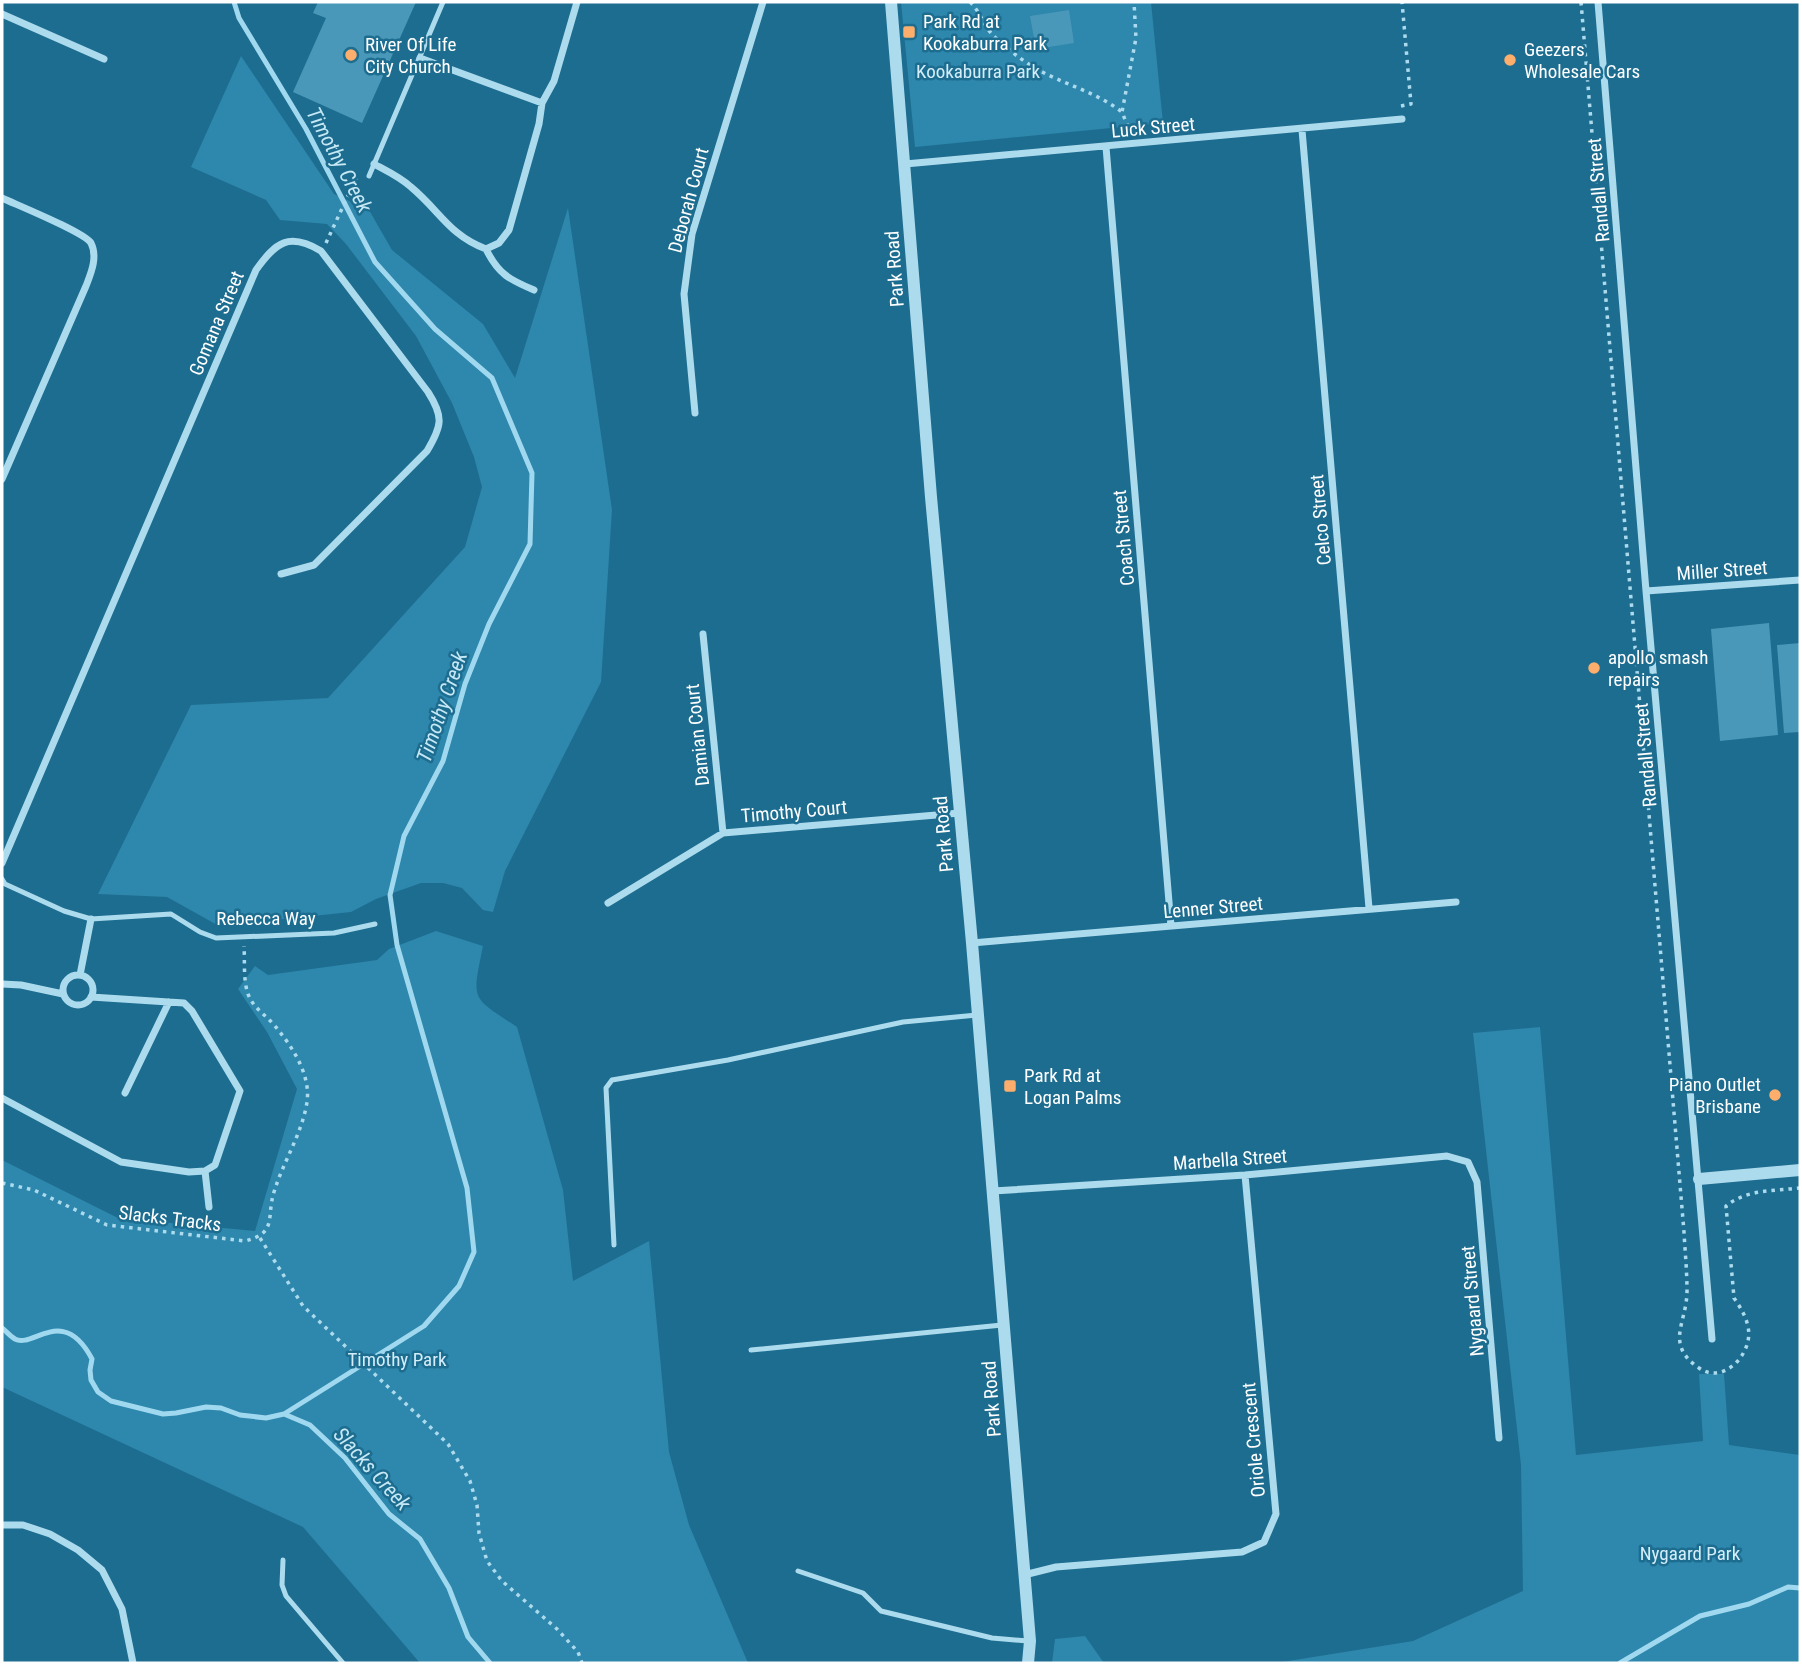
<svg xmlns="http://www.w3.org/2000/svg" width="1802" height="1665" viewBox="0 0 1802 1665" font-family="'Roboto Condensed',sans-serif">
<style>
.green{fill:#2e87ac}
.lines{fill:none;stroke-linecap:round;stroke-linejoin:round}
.stream{stroke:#a0d9ef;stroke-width:5}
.building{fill:#4a98b9}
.path{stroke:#addbee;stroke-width:3.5;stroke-dasharray:3.5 5;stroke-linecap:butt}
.service{stroke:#addbee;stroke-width:5}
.minor{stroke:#addbee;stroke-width:7}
.tertiary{stroke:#addbee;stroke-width:12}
.poi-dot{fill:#fdae6c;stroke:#1d6d90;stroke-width:2.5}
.labels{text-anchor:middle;stroke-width:5;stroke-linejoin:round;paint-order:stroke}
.poi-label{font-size:19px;fill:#fff;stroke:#1d6d90;text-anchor:start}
.park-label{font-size:19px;fill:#d3eefa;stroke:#1d6d90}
.street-label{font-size:19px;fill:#fff;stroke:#1d6d90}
.water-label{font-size:21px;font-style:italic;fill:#c7e9f6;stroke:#1d6d90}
</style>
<rect width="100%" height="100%" fill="#1d6d90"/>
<path class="green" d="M901 2H1151L1163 123 915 147Z
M241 56 334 194 369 210 392 250 483 324 515 378 568 208 612 510 601 682 505 871 493 912 483 910 462 888 443 883H421L376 899 351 912 219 926 167 897 98 894 191 705 328 698 465 547 482 487 474 457 452 403 416 336 346 244 327 224 280 220 266 200 191 167Z
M436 931 483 946C472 1001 470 996 517 1027L563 1190 573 1281 649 1241 669 1452 689 1525 748 1663H420L303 1527 2 1387V1160L118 1218 255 1231 297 1089 267 1032 238 989 255 966 268 975 377 960 389 949Z
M1540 1027 1576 1455 1703 1441 1699 1374H1724L1729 1445 1800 1455V1663H1276L1413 1641 1523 1591 1521 1465 1473 1033Z
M1085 1636 1104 1663H1052L1055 1639Z"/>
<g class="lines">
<path class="stream" d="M234 2 239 18 306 129 375 262 435 329 492 378 532 473 530 544 489 624 465 684 443 761 404 836 390 895 397 945 467 1188 474 1252 459 1286 424 1326 284 1414
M2 1328C6 1331 10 1336 15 1339 33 1349 63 1304 92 1359L90 1370 91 1380 98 1392 111 1401 163 1414 176 1413 206 1407 221 1408 240 1415 266 1418 284 1414 310 1425 345 1458 389 1514 420 1539 449 1588 468 1637 490 1663
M1620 1663 1700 1616 1749 1604 1788 1587 1800 1588"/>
</g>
<path class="building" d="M318 2H416L362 123 293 92 326 18 313 13Z
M1069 10 1074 43 1036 49 1030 16Z
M1769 623 1778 735 1720 741 1711 629Z
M1800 643V732L1784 733 1777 645Z"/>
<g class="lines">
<path class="path" d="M970 2C980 11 982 23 991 33 999 42 1010 51 1020 58 1051 82 1091 88 1122 112
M1581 2 1684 1232C1685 1251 1687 1271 1687 1291 1687 1323 1664 1344 1699 1368 1724 1386 1754 1352 1748 1327 1746 1316 1740 1307 1734 1298L1726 1206C1747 1189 1774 1191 1800 1188
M1401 106 1411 104 1402 2
M1128 127 1122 112 1136 38 1134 2
M326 243 358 174
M2 1183 34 1190 107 1225 245 1241C278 1233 266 1217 274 1192 283 1162 302 1134 307 1102 311 1075 292 1046 275 1026 265 1014 254 1009 248 994 243 980 245 960 244 946
M260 1238 303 1306 448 1444 470 1481 477 1505 479 1533 487 1561 502 1581 557 1629 578 1652 582 1663"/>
<path class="service" d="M369 176 443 2
M2 879 5 884 64 911 91 919 171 914 200 932 216 938 334 933 375 924
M614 1245 606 1088 612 1080 728 1060 903 1022 977 1015
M751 1350 1002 1325
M283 1560 282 1585 286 1596 343 1663
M798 1571 863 1593 881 1611 992 1638 1028 1641"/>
<path class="minor" d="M1598 2 1646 591 1712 1339
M2 14 104 59
M420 58 542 103
M1302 130 1369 908
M1106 147 1171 926
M374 164C387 171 400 177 411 187 440 211 449 235 486 249L499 243 509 230 539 124 542 103 554 81 577 2
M905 164 1402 119
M2 198C17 205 84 232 91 243 98 257 91 273 86 286L2 479
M486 249C498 274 510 280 534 290
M695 413 684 294 692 234 763 2
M1646 591 1800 580
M703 634 723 833
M2 863 256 270C276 242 289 232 321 251L428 392C444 417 442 426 427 451L314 565 281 574
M608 903 723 833 960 813
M972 943 1456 902
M63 990a15 15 0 1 1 30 0a15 15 0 1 1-30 0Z
M80 975 91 919
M2 984 21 985 63 994
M125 1093 169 1002
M2 1098 121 1162 189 1172 205 1171 215 1165 240 1091 192 1011 184 1003 91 997
M205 1171 209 1207
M993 1191 1245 1175 1447 1156 1468 1162 1477 1182 1499 1438
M2 1525H23L50 1534 78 1550 102 1570 122 1609 133 1663
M1024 1575 1056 1567 1242 1552 1264 1542 1276 1514 1245 1175"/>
<path class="tertiary" d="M891 2 931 497 972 943 1030 1641 1028 1663
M1699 1179 1800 1170"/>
</g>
<g class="poi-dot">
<rect x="902" y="25" width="14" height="14" rx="3.5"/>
<circle cx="351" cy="55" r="7"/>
<circle cx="1510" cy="60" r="7"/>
<circle cx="1594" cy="668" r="7"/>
<rect x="1003" y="1079" width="14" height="14" rx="3.5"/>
<circle cx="1775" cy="1095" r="7"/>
</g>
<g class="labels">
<g class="poi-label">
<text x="923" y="28">Park Rd at<tspan x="923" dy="22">Kookaburra Park</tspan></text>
<text x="365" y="51">River Of Life<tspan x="365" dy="22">City Church</tspan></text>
<text x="1524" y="56">Geezers<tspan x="1524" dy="22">Wholesale Cars</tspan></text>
<text x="1608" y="664">apollo smash<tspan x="1608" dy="22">repairs</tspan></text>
<text x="1024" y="1082">Park Rd at<tspan x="1024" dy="22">Logan Palms</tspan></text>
<text x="1761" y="1091" text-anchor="end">Piano Outlet<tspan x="1761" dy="22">Brisbane</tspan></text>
</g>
<g class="park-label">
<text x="978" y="78">Kookaburra Park</text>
<text x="397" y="1366">Timothy Park</text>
<text x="1690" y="1560">Nygaard Park</text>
</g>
<g class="street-label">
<text transform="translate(1153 127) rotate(-5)" y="7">Luck Street</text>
<text transform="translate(1598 190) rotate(-95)" y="7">Randall Street</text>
<text transform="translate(688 200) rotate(-75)" y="7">Deborah Court</text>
<text transform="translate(894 269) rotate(-94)" y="7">Park Road</text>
<text transform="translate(216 323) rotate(-67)" y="7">Gomana Street</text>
<text transform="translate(1320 520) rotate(-95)" y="7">Celco Street</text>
<text transform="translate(1123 538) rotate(-95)" y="7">Coach Street</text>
<text transform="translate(1722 570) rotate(-4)" y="7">Miller Street</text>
<text transform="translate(697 735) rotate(-96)" y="7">Damian Court</text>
<text transform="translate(1645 755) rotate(-95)" y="7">Randall Street</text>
<text transform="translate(794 811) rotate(-5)" y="7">Timothy Court</text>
<text transform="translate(943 834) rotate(-95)" y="7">Park Road</text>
<text transform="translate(1213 907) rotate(-5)" y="7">Lenner Street</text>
<text x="266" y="925">Rebecca Way</text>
<text transform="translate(1230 1159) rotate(-4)" y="7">Marbella Street</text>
<text transform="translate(170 1218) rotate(7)" y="7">Slacks Tracks</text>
<text transform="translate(1472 1301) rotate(-95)" y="7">Nygaard Street</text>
<text transform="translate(991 1399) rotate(-94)" y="7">Park Road</text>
<text transform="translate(1253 1440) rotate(-95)" y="7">Oriole Crescent</text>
</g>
<g class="water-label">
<text transform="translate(339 160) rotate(62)" y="7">Timothy Creek</text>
<text transform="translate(442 707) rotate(-71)" y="7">Timothy Creek</text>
<text transform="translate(372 1469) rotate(48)" y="7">Slacks Creek</text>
</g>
</g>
<rect width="1802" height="1665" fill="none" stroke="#ffffff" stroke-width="7"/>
</svg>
